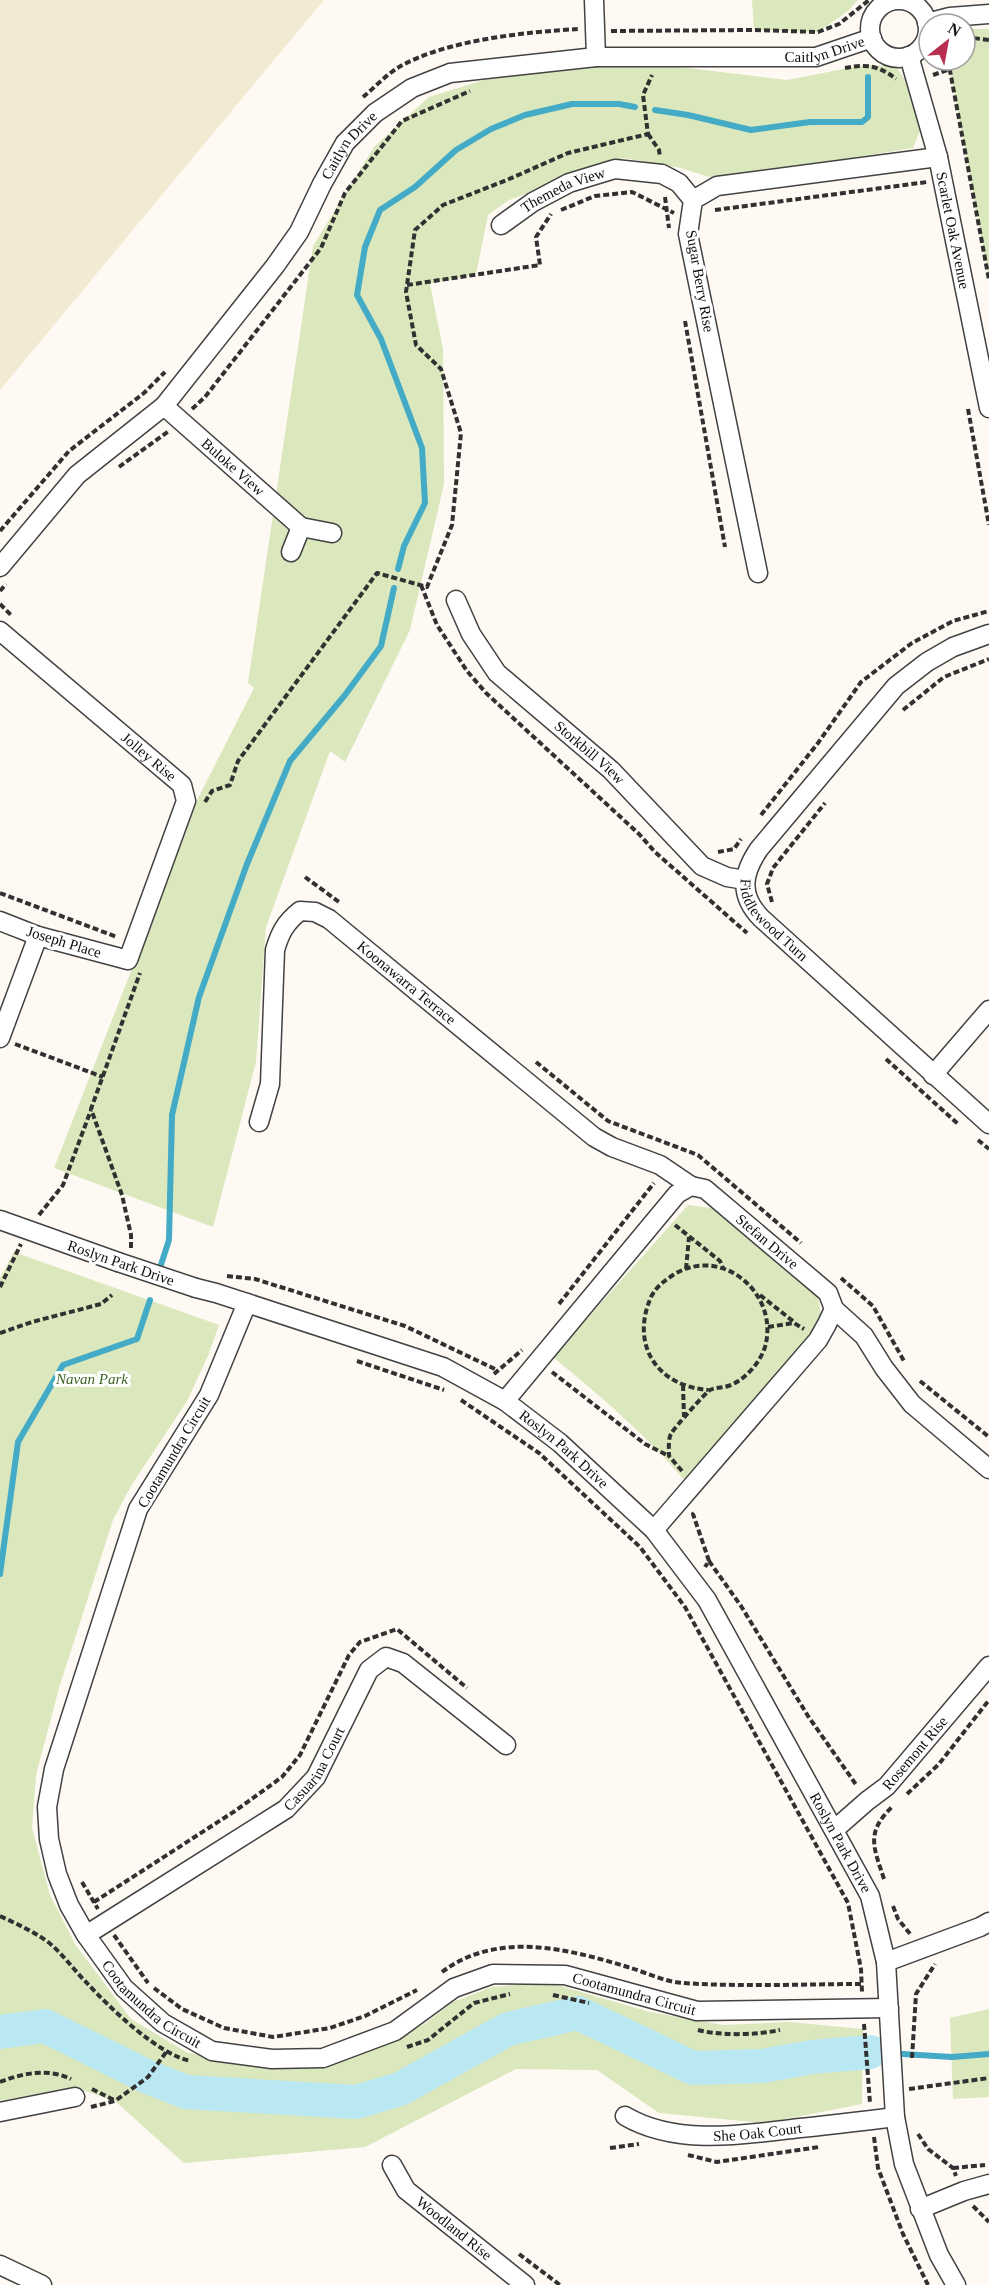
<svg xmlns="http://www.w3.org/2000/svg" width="989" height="2285" viewBox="0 0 989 2285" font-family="Georgia,serif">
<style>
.farmland{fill:#f3ead3}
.green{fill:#dbe7bd}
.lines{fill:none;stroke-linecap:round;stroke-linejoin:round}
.stream{stroke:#44abc6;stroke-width:6}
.river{stroke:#b9e8f3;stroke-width:34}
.street-casing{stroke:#424242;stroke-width:21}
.path{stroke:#313131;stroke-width:4;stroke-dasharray:6 3;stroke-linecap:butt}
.street{stroke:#fff;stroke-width:18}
.street-bridge-casing{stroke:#424242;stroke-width:21;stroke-linecap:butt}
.street-bridge{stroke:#fff;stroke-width:18}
.labels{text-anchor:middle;stroke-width:6;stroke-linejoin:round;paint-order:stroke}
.street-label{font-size:15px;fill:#0f0f0f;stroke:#fff}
.park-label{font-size:15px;font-style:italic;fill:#3d6422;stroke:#fff}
</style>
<rect width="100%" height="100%" fill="#fef9f2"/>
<path class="farmland" d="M0 0H324L0 390Z"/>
<path class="green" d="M752 0H858L848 11 818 32 754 30Z
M965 29H989V280L948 60H965Z
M647 63 787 80 864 65 896 66 907 83 922 126 913 148 718 180 681 168 624 158 509 200 488 215 476 274 430 284 443 349 444 484 410 630 345 762 330 751 266 927 256 1062 213 1227 54 1168 137 956 183 828 254 688 248 683 313 246 374 147 429 97 507 73Z
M688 1205 718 1209 818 1295 822 1321 688 1484C646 1435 603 1398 553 1357Z
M14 1252 219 1325 208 1356 187 1401 131 1486 113 1520 59 1688 36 1775 32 1828 50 1895 75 1944 131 2019 188 2053 295 2068 371 2051 426 2023 453 2002 492 1987 547 1982 650 2012 723 2025 789 2022 863 2029 862 2104 765 2123 659 2113 597 2070 516 2069 365 2147 184 2163 115 2101 73 2087 0 2101V1278Z
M989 2009V2097L953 2099 950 2018Z"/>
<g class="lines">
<path class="stream" d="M870 22V12
M655 110 688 115 751 130 810 122H862L868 117V77
M398 569 404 546 425 503 422 448 381 339 357 295 365 247 380 210 415 187 456 150 491 129 525 115 572 104H619L635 107
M158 1274 169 1240 172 1115 199 997 247 864 290 761 345 695 381 646 394 588
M0 1574 18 1442 63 1365 137 1339 150 1300
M870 2052 952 2057 989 2054"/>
<path class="river" d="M0 2032 45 2026 148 2077 186 2092 356 2102 400 2089 508 2029 578 2013 693 2068 762 2066 812 2057 870 2052"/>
<defs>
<g id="street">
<path d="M594 0 596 57"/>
<circle cx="899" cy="29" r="29"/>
<path d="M927 23 950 17 989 14"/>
<path id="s1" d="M909 56 938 157 989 408"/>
<path id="s2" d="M501 225 533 202 569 183 615 169 662 174 679 183 693 200"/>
<path id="s3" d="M164 406 301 527 332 533"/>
<path d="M291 552 301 527"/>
<path id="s4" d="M0 567 77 475 164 406 275 266 299 232 322 184 345 143 375 113 412 88 450 73 596 57H816L872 38"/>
<path d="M758 573 688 234 693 200 717 186 938 157"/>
<path id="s5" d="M456 600 471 634 497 673 611 770 702 866 727 877 745 880"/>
<path id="s6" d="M0 631 182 785 186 801 128 960 38 936 0 921"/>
<path id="s7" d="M989 634 953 647 927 662 896 686 759 849C742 874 739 895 761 918L989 1124"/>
<path d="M0 1038 38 936"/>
<path d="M933 1075 989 1010"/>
<path id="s8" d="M259 1122 270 1084 275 950C280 933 285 923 300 911L315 912 329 919 594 1137 612 1147 660 1165 691 1186"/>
<path d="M0 1220 118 1262"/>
<path id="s9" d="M196 1288 216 1293 443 1367 505 1401 560 1443 654 1530 707 1600 870 1896 886 1962 895 2117 904 2164 939 2255 956 2285"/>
<path id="s10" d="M247 1303 209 1395 138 1509 54 1769 47 1807 49 1839 57 1874 69 1905 86 1935 124 1988 163 2023 212 2051 272 2059 323 2058 395 2031 454 1988 493 1974 565 1975 697 2011 889 2008"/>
<path d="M834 1309 864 1336 884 1368 912 1404 989 1469"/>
<path id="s11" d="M505 1401 677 1194 691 1186 705 1189 828 1293 834 1309 827 1324 818 1340 654 1530"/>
<path id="s12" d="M834 1830 867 1801 887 1786 989 1666"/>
<path id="s13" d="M86 1935 286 1809 316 1777 369 1670 386 1657 403 1663 506 1745"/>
<path d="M886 1962 980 1927 989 1922"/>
<path d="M0 2112 75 2097"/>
<path id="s14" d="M625 2116C676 2146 743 2135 800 2128 831 2125 863 2121 895 2117"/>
<path id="s15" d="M392 2165 406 2190 525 2285"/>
<path d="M920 2209 964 2191 989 2184"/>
<path d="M0 2265 42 2285"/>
</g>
</defs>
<use href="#street" class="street-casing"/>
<path class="path" d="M611 31 754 30 818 32 839 24 869 0
M965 37 989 40
M948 60 989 280
M845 68C867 64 878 65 896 79
M933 75 950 69
M363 97C374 88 386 75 399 67 446 40 525 32 579 29
M648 134 659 150 660 157
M665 197 669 228
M561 210 595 196 632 192 674 213
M715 210 927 182
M407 285 540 265 536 237 551 214
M685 321 725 547
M192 409 205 397 321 248 345 193 402 121 470 91
M968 409 989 525
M119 467 169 431
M0 531 69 451 144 393 165 372
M421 585 437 625 467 671 486 693 639 834 655 852 747 933
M0 591 6 584
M0 604 11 615
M903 710 944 677 989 659
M205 802 212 791 230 785 238 761 377 573 427 587 452 525 461 433 441 369 416 345 406 292 415 230 443 205 507 180 568 153 648 134 643 95 652 75
M761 815 818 743 861 682 912 643 953 621 989 611
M718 852 734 849 741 839
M305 877 339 902
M0 893 117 937
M772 902 767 884 773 868 825 803
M15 1044 103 1077
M886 1059 958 1124
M536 1062 608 1121 698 1155 801 1243
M978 1140 989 1149
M39 1215 63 1185 91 1110
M675 1225 720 1261 723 1268
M131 1248V1235L122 1195 91 1109 140 973
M686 1269 689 1237
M227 1276 255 1279 405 1326 497 1370
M841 1278 873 1306 904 1361
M0 1287 21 1244
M760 1295 794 1322
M559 1304 654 1183
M768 1327 794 1323 804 1329
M0 1333 32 1322 101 1304 112 1295
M357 1361 444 1390
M552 1372 645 1444 669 1456
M494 1374 522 1350
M920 1381 989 1437
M683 1385 684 1417
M461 1400 539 1453 640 1547 685 1607 848 1903 861 1969 862 1992
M682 1471 669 1456C669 1450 668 1439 671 1434 673 1429 707 1391 710 1390 716 1387 722 1388 728 1386 744 1381 760 1363 765 1347 780 1294 722 1244 673 1275 664 1281 656 1287 651 1297 630 1345 657 1386 708 1390
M694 1513 693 1514 709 1561 705 1567
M709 1561 741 1606 808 1716 857 1786
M907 1794 939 1764 989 1700
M884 1879C874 1848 865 1833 892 1807
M82 1882 98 1909
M94 1902 235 1811 282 1777 300 1755 349 1655 360 1642 397 1629 467 1688
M893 1906 898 1919 911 1935
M0 1916C17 1924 33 1931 48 1942 62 1953 73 1969 86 1982 109 2007 158 2055 191 2061
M114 1935 148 1983
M442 1972C498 1930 569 1949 631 1968 647 1973 666 1982 683 1983 742 1987 803 1984 862 1984
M154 1988 182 2009 224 2028 273 2037 330 2028 365 2016 417 1990
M553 1995 589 2003
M864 2024 870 2103
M698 2030C721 2036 757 2035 780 2030
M407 2047 428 2040 474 2003 510 1994
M912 2058 916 1994 935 1964
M0 2082C23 2073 48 2068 71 2079
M92 2089 114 2100
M909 2089 989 2078
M91 2107 115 2101 148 2077 167 2051
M918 2134 928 2149 953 2168 956 2176
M874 2137 878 2168 903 2234 928 2285
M610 2148 639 2144
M688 2155 717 2162 819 2147
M953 2168 985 2165
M973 2206 989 2222
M519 2254 560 2285"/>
<use href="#street" class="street"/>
<defs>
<path id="street-bridge" d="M118 1262 196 1288"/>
</defs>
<use href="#street-bridge" class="street-bridge-casing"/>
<use href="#street-bridge" class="street-bridge"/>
</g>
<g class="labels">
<g class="street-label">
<text dy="5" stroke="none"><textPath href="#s4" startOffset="1056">Caitlyn Drive</textPath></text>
<text dy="5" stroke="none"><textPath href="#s4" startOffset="552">Caitlyn Drive</textPath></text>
<text dy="5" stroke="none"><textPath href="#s2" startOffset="72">Themeda View</textPath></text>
<text dy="5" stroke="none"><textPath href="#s1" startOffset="180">Scarlet Oak Avenue</textPath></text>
<text transform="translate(700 281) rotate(80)" y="5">Sugar Berry Rise</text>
<text dy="5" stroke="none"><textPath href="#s3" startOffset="92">Buloke View</textPath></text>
<text dy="5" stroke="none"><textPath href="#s5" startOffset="206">Storkbill View</textPath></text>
<text dy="5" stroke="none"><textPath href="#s6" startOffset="195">Jolley Rise</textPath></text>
<text dy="5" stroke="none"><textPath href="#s7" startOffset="405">Fiddlewood Turn</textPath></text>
<text transform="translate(64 942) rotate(17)" y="5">Joseph Place</text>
<text dy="5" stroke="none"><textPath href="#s8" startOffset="352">Koonawarra Terrace</textPath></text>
<text dy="5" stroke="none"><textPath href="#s11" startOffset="381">Stefan Drive</textPath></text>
<text transform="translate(121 1263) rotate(19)" y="5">Roslyn Park Drive</text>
<text dy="5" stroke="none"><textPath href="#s9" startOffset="406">Roslyn Park Drive</textPath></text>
<text transform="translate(174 1452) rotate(-59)" y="5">Cootamundra Circuit</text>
<text dy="5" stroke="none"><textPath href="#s12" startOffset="112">Rosemont Rise</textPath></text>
<text dy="5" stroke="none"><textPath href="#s13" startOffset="286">Casuarina Court</textPath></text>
<text dy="5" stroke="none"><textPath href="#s9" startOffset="892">Roslyn Park Drive</textPath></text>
<text dy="5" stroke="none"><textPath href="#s10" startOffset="1302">Cootamundra Circuit</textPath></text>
<text dy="5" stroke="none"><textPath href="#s10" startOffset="778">Cootamundra Circuit</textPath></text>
<text dy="5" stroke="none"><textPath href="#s14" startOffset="136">She Oak Court</textPath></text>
<text dy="5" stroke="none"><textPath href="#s15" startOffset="90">Woodland Rise</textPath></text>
</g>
<g class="park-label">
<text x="92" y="1384">Navan Park</text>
</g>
</g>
<g transform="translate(947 42) rotate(31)"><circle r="28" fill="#ffffff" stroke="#9f9f9f" stroke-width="1.5"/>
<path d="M0-4.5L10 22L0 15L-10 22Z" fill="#b82e50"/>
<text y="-9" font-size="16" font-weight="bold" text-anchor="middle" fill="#0f0f0f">N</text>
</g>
</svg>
